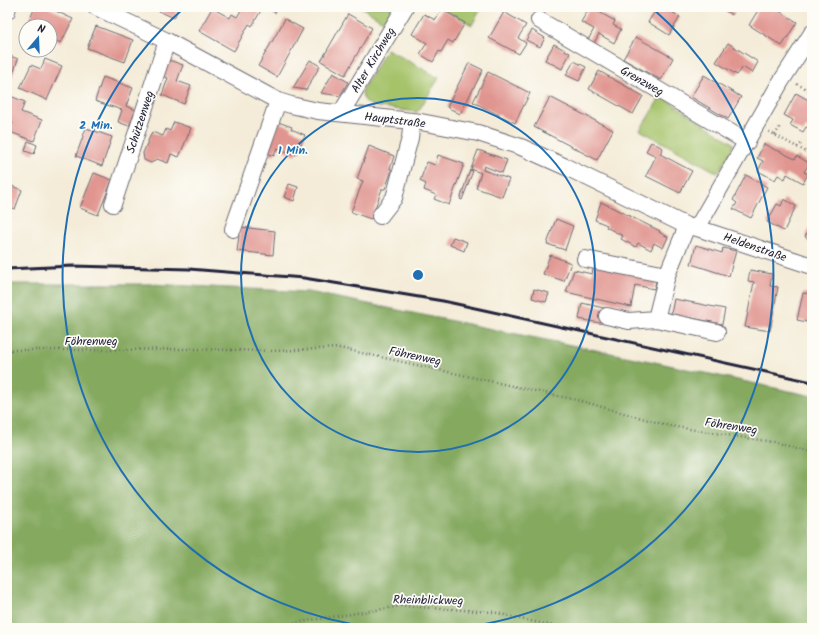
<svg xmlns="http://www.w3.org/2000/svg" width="819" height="635" viewBox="0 0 819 635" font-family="Kalam,sans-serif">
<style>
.green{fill:#a6c36a;stroke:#647252}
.forest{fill:#84a95e;stroke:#53664c}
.building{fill:#e19590}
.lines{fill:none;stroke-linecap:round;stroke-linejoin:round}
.minor-casing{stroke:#6c6972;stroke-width:18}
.path{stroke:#6c6972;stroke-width:2.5;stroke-dasharray:1 3;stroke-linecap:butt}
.minor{stroke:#fff;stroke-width:16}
.rail{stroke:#22223b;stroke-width:3}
.ring{fill:none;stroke:#1f6fb2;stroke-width:2}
.labels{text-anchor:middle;stroke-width:3.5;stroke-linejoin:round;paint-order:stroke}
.street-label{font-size:12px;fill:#22223b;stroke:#fdfcf7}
.centre{fill:#1f6fb2;stroke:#fdfcf7;stroke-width:2}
.ring-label{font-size:12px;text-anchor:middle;font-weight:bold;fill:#1f6fb2;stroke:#fdfcf7;stroke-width:3.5;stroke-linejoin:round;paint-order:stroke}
</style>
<rect width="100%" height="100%" fill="#fdfcf7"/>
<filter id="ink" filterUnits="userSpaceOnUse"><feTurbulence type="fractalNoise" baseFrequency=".025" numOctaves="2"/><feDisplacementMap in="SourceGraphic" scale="8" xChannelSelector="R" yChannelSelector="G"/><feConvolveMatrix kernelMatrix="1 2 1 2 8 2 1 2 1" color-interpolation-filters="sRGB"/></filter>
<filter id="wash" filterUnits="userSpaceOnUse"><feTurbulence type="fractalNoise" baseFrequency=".012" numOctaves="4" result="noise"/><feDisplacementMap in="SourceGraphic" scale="16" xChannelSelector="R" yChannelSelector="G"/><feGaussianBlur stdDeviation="0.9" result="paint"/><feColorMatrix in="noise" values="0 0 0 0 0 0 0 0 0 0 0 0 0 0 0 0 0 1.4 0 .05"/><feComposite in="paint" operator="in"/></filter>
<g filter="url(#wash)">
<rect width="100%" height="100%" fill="#f4ecd8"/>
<path class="green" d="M361 7H400L389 25Z
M440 7H482L472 25Z
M387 49 439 78 419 110 417 112 372 106C365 101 362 100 362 90Z
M661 96 733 143V148L718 173 640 130Z"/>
<path class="forest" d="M7 284H150L309 292 650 361 812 396V628H7Z"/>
<g id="blocks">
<path class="building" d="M35 7H47L73 19 61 43 50 38V26H27Z
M150 7H179L174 18Z
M243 7H263L252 26 249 24 234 51 199 31 212 8 230 18 232 14 237 17Z
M268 7H279L275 13 267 8Z
M590 7 615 21 613 25 621 29 614 43 599 34 593 45 587 42 594 29 581 22Z
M658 7H664L680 17 669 35 648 22Z
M719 7H737L732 15Z
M760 7H773L797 22 782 46 749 25Z
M442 9 465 23 453 43 448 40 441 52 439 51 433 62 420 54 427 43 412 34 424 14 435 20Z
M504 12 526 25 518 38 526 43 519 54 489 38Z
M348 14 372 28 345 75 321 61Z
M285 19 303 29 277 77 258 66Z
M96 26 133 40 125 62 87 48Z
M532 30 545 38 540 47 526 40Z
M636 37 673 58 661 80 623 59Z
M728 43 758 62 752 73 743 67 737 75 716 62Z
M554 44 570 53 562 69 545 60Z
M7 55 18 59 11 80 7 79Z
M45 59 62 66 47 100 20 88 31 65 41 69Z
M166 59 183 65 177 81 191 86 184 104 162 95 168 78 160 75Z
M310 60 320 66 306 90 293 88Z
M574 61 586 67 579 81 566 75Z
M469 63 483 70 460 114 447 107Z
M599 71 643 96 633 114 589 89Z
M488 72 530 93 515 123 473 102Z
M333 73 348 82 340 96 321 93Z
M704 75 741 97 728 119 691 97Z
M103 77 133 88 126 106 136 110 129 126 118 122 122 110 95 101Z
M796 93 812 102V130L806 127 803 132 790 125 793 120 784 115Z
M8 95 25 102 21 112 42 120 34 141 10 132 13 123 7 121Z
M550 97 613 130 597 160 534 127Z
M174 122 191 128 179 157 171 154 168 163 157 159 151 163 144 160 143 153 152 132 163 136 166 129 170 131Z
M278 122 292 127 291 129 305 135 296 155 277 148 274 156 266 153Z
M86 128 112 137 102 166 76 156Z
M28 141 37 145 34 154 25 151Z
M651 142 663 148 660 154 692 171 680 193 646 176 656 156 646 151Z
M764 144 777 151V150L795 159 797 156 809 163 804 172 808 174 803 183 787 174 785 179 778 175 775 180 758 171 763 161 757 158Z
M369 146 394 156 390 169 392 170 385 189H382L371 219 351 212 363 181 357 179Z
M478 150 507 160 502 173 484 166 483 170 509 179 502 197 476 188 481 173 471 169Z
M438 155 464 164 449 205 434 199 436 195 424 190 426 184 420 181 427 162 435 165Z
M470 170 473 171 462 200 460 199Z
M94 173 112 180 98 215 80 208Z
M746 175 767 187 751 218 733 209 737 203 733 200Z
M289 184 298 187 294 201 284 197Z
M9 185 22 190 15 209 7 206V191Z
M784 199 796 206 784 231 767 222 777 204 781 206Z
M601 202 660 231 659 232 668 237 663 248 654 243 651 250 638 243 636 247 621 239 623 236 606 227 607 225 595 220Z
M556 219 573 226 565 250 547 244Z
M812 224V241L805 237Z
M240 227 275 231 273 255 237 251Z
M453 237 467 242 464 251 450 245Z
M696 245 722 253 723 248 736 251 729 276 691 264Z
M550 255 571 263 564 281 543 274Z
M594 264 657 278 654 289 635 285 631 307 566 292 574 270 592 274Z
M750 270 772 274 770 286 778 287 770 331 745 327 754 282 748 281Z
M534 289 549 293 546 302 532 298Z
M803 293 812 294V323L797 320Z
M674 299 725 309 722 324 671 314Z
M582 303 608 309 605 324 579 319Z"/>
</g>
</g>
<g filter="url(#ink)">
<use href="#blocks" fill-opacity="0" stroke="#6c6972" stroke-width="1"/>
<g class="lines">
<defs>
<path id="minor" d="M96 7 167 41 278 101 291 105 318 111 421 122 478 133 521 147 566 167 687 226 697 228 812 266
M7 11 8 7
M539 20 747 142
M341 113 405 7
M113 204 167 41
M380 216 394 198 410 138 412 121
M697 228 780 83 812 33
M233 229 278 101
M585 259 667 275
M607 316 629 321 656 319 717 332
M656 319 667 275 687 226"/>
</defs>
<use href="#minor" class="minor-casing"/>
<path class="path" d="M797 84 812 92
M769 132 812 155
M775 135 780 127
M797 147 801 144
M7 350H104L190 349 272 351 339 348 581 401 670 426 773 442 812 452
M266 628 318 619 402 606 493 612 525 620 565 628"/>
<use href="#minor" class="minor"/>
<path class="rail" d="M7 269 73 266 189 269 304 278 443 301 812 382"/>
</g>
</g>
<g class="ring">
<circle cx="418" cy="275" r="177"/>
<path d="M378 628A355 355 0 0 1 185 7M651 7A355 355 0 0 1 458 628"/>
</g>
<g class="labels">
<g class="street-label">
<text transform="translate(373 60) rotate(-59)" y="4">Alter Kirchweg</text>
<text transform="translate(642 81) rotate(30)" y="4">Grenzweg</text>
<text transform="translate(395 120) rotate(7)" y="4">Hauptstraße</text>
<text transform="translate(140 122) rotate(-72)" y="4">Schützenweg</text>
<text transform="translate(755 247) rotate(19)" y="4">Heldenstraße</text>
<text x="91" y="345">Föhrenweg</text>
<text transform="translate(415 356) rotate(12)" y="4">Föhrenweg</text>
<text transform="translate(731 426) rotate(9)" y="4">Föhrenweg</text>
<text transform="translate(428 600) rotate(1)" y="4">Rheinblickweg</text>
</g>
</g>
<circle cx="418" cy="275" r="6" class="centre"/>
<g class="ring-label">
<text x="96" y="129">2 Min.</text>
<text x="293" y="154">1 Min.</text>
</g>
<rect width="819" height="635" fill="none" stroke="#fdfcf7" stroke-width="24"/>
<g transform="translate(38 38) rotate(19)"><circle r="19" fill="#fdfcf7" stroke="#a5a5ac"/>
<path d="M0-3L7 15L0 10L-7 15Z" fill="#1f6fb2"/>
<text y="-6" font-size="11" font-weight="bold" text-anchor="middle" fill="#22223b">N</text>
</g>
</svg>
